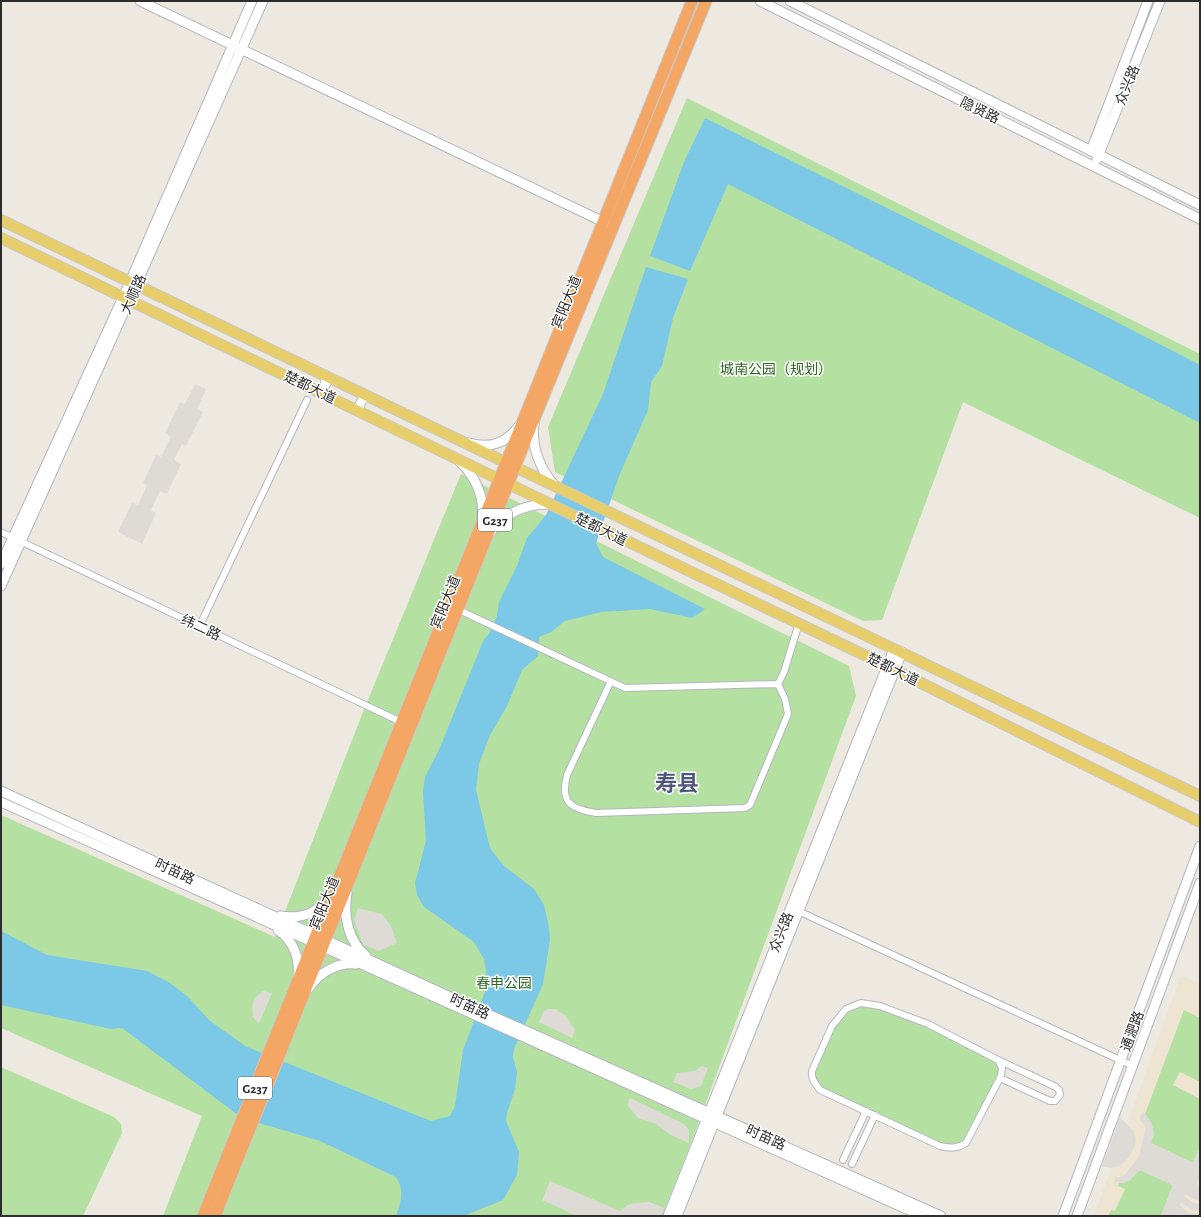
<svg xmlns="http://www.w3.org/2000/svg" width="1201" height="1217" viewBox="0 0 1201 1217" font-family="'Alegreya Sans','Noto Sans SC',sans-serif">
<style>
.education{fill:#ede5d1}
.green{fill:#b4e0a1}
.plaza{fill:#dedbd7}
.water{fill:#7bc8e7}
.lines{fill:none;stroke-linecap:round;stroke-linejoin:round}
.street-casing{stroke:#b3b6bf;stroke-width:8}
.secondary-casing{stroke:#b3b6bf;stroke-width:11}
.primary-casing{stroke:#c8c8c8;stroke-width:12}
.highway-casing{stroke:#c8c8c8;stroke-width:13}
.street{stroke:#fff;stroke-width:6}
.secondary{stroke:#fff;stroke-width:9}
.primary{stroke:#e8ce6a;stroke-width:10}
.highway{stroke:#f4a664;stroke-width:11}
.labels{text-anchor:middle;stroke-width:3;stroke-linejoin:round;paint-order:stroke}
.shield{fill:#fff;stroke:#6c6c6c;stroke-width:1}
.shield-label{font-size:13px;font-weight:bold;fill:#2d2d2d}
.street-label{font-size:14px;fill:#2d2d2d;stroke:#fff}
.park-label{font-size:14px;fill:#2d6620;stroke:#fff}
.town-label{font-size:22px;font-weight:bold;fill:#4f567b;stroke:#fff}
</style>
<rect width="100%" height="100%" fill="#ede8e0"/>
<path class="education" d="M1183 976 1200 984V1216H1094L1180 978Z"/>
<path class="green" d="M687 98 1200 354V518L963 402 882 620 863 621 555 472 548 427Z
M461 474 849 666 856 696 690 1146 662 1216H163L202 1116 1 1028V815L275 937 363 712Z
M862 1006C911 1012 954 1040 997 1062L1000 1069 998 1077 970 1136 958 1146 941 1145 822 1088 814 1077V1073L834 1028 847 1011Z
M1184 1010 1200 1018V1082L1180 1072 1173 1085 1200 1099V1147L1193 1163 1151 1143 1152 1124 1145 1114Z
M1 1067 114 1117 121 1124 122 1133 83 1216H1Z
M1140 1170 1173 1185 1161 1216H1108L1111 1210 1115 1211 1125 1189 1118 1186 1119 1183H1124Z"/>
<path class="plaza" d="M195 384 206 389 197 409 203 412 186 446 182 444 174 460 181 464 167 494 160 491 151 510 156 513 142 544 118 532 132 503 138 505 147 485 143 483 156 455 161 457 171 437 165 433 180 402 185 404Z
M358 908 382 914 391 926 397 943 378 951 363 944 354 920Z
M263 991 272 993 259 1024 253 1017 252 1006 255 998Z
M548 1009H555L565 1015 575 1030 572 1038 539 1022 544 1011Z
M702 1066 708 1068 701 1086 691 1089 673 1082 677 1073 695 1071Z
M630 1098 684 1124 689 1130V1143L671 1135 656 1124 638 1118 627 1105Z
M1143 1111 1152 1124 1154 1134 1151 1143 1193 1163 1200 1147V1179L1197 1182 1200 1188V1201L1192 1199 1187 1194 1184 1196 1193 1203 1200 1204V1211L1192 1210 1182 1203 1179 1205 1189 1213 1200 1214V1216L1178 1215 1177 1216H1161L1173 1185 1140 1170 1129 1181 1124 1183 1114 1182 1115 1178 1123 1176 1127 1172 1139 1156 1146 1127 1139 1119Z
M1120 1117 1134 1131 1136 1139 1135 1145 1130 1156 1121 1165 1112 1168 1102 1167Z
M550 1181 620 1211 628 1205 635 1203 649 1202 664 1208 661 1216H577L542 1200Z"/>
<path class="water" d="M705 118 1097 312 1200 365V423L728 184 690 271 650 256 684 162Z
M646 267 688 279 673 318 662 366 651 382 648 410 619 476 596 543 603 557 705 609 692 618 650 609 601 612 565 621 551 632 539 637 538 656 522 670 507 706 490 735 479 764 476 790 490 848 504 866 534 889 544 905 549 927 550 940 543 984 514 1049 513 1057 517 1072 515 1089 507 1113 506 1121 519 1152 517 1175 503 1200 463 1216H396C401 1202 405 1190 396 1177L320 1141 242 1118 122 1028 111 1029 1 1005V931L47 955 147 971 170 983 188 997 209 1020 245 1046 431 1121 450 1116 455 1106 463 1050 488 984 484 959 474 942 424 907 417 895 415 883 426 841 423 792 425 777 439 750 484 639 489 634 497 616 499 602 517 566 527 538 546 515 603 394Z"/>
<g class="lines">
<defs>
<path id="street" d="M1 532 401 722
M459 610 625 688 778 684 784 672 799 623
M201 623 307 400
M611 681 567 775C560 802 570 809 596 813L745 808 750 805 788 714 785 699 778 684
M796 910 1133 1066
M861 1003 880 1006 928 1024 998 1060 1002 1068 1001 1076 966 1143C957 1149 950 1148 940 1146L820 1090C815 1083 811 1079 812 1071L832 1026 846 1009Z
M998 1060 1056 1087 1059 1090 1060 1095 1055 1101H1050L1000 1078
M843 1160 866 1111
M852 1164 875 1115"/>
<path id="secondary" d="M140 1 608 224
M760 1 1200 219
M790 1 1200 205
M1091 151 1148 1
M1097 159 1160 1
M317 391 322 390 326 383 325 375
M360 412C358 404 361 400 367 396
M534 424C531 446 540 469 554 485
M469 443C491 449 506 443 519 426
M460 462C475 476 485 497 482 518
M490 533C505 513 525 504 549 504
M1 564 130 282 252 1
M1 586 263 1
M1 791 472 1007 941 1216
M1 802 922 1216
M347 893C343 916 348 941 366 956
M280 916C300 919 318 914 329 896
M278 930C294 941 300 959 298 977
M309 988C319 973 337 962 356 964
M668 1216 894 649
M677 1216 902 652
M1063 1216 1200 846
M1077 1216 1200 883"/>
<path id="primary" d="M1 220 1200 796
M1 238 552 505 887 666 1200 822"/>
<path id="highway" d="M203 1216 692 1
M215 1216 534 419 706 1"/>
</defs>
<use href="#street" class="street-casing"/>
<use href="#secondary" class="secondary-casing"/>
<use href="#primary" class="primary-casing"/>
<use href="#highway" class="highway-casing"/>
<use href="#street" class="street"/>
<use href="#secondary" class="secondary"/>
<use href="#primary" class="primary"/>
<use href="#highway" class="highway"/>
</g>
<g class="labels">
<g class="shield">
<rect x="478" y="509" width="34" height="22" rx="3"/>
<rect x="238" y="1077" width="34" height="22" rx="3"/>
</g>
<g class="shield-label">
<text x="495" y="525">G237</text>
<text x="255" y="1093">G237</text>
</g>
<g class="street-label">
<text transform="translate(1127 85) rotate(-68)" y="5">众兴路</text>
<text transform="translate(980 110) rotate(26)" y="5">隐贤路</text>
<text transform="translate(133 294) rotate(-66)" y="5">大顺路</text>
<text transform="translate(566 302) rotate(-68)" y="5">宾阳大道</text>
<text transform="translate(310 387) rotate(26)" y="5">楚都大道</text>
<text transform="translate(601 529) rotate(26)" y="5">楚都大道</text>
<text transform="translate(445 602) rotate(-68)" y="5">宾阳大道</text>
<text transform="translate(201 627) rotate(25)" y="5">纬二路</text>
<text transform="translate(893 669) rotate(26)" y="5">楚都大道</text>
<text transform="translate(175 871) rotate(25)" y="5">时苗路</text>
<text transform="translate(324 903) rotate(-68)" y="5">宾阳大道</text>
<text transform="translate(781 932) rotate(-68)" y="5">众兴路</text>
<text transform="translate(470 1006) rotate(24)" y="5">时苗路</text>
<text transform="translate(1132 1031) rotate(-70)" y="5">通淝路</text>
<text transform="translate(766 1137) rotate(24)" y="5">时苗路</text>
</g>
<g class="park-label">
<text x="776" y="374">城南公园（规划）</text>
<text x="504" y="988">春申公园</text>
</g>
<g class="town-label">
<text x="677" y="791">寿县</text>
</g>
</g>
<rect width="1201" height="1217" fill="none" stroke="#2d2d2d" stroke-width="4"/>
</svg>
